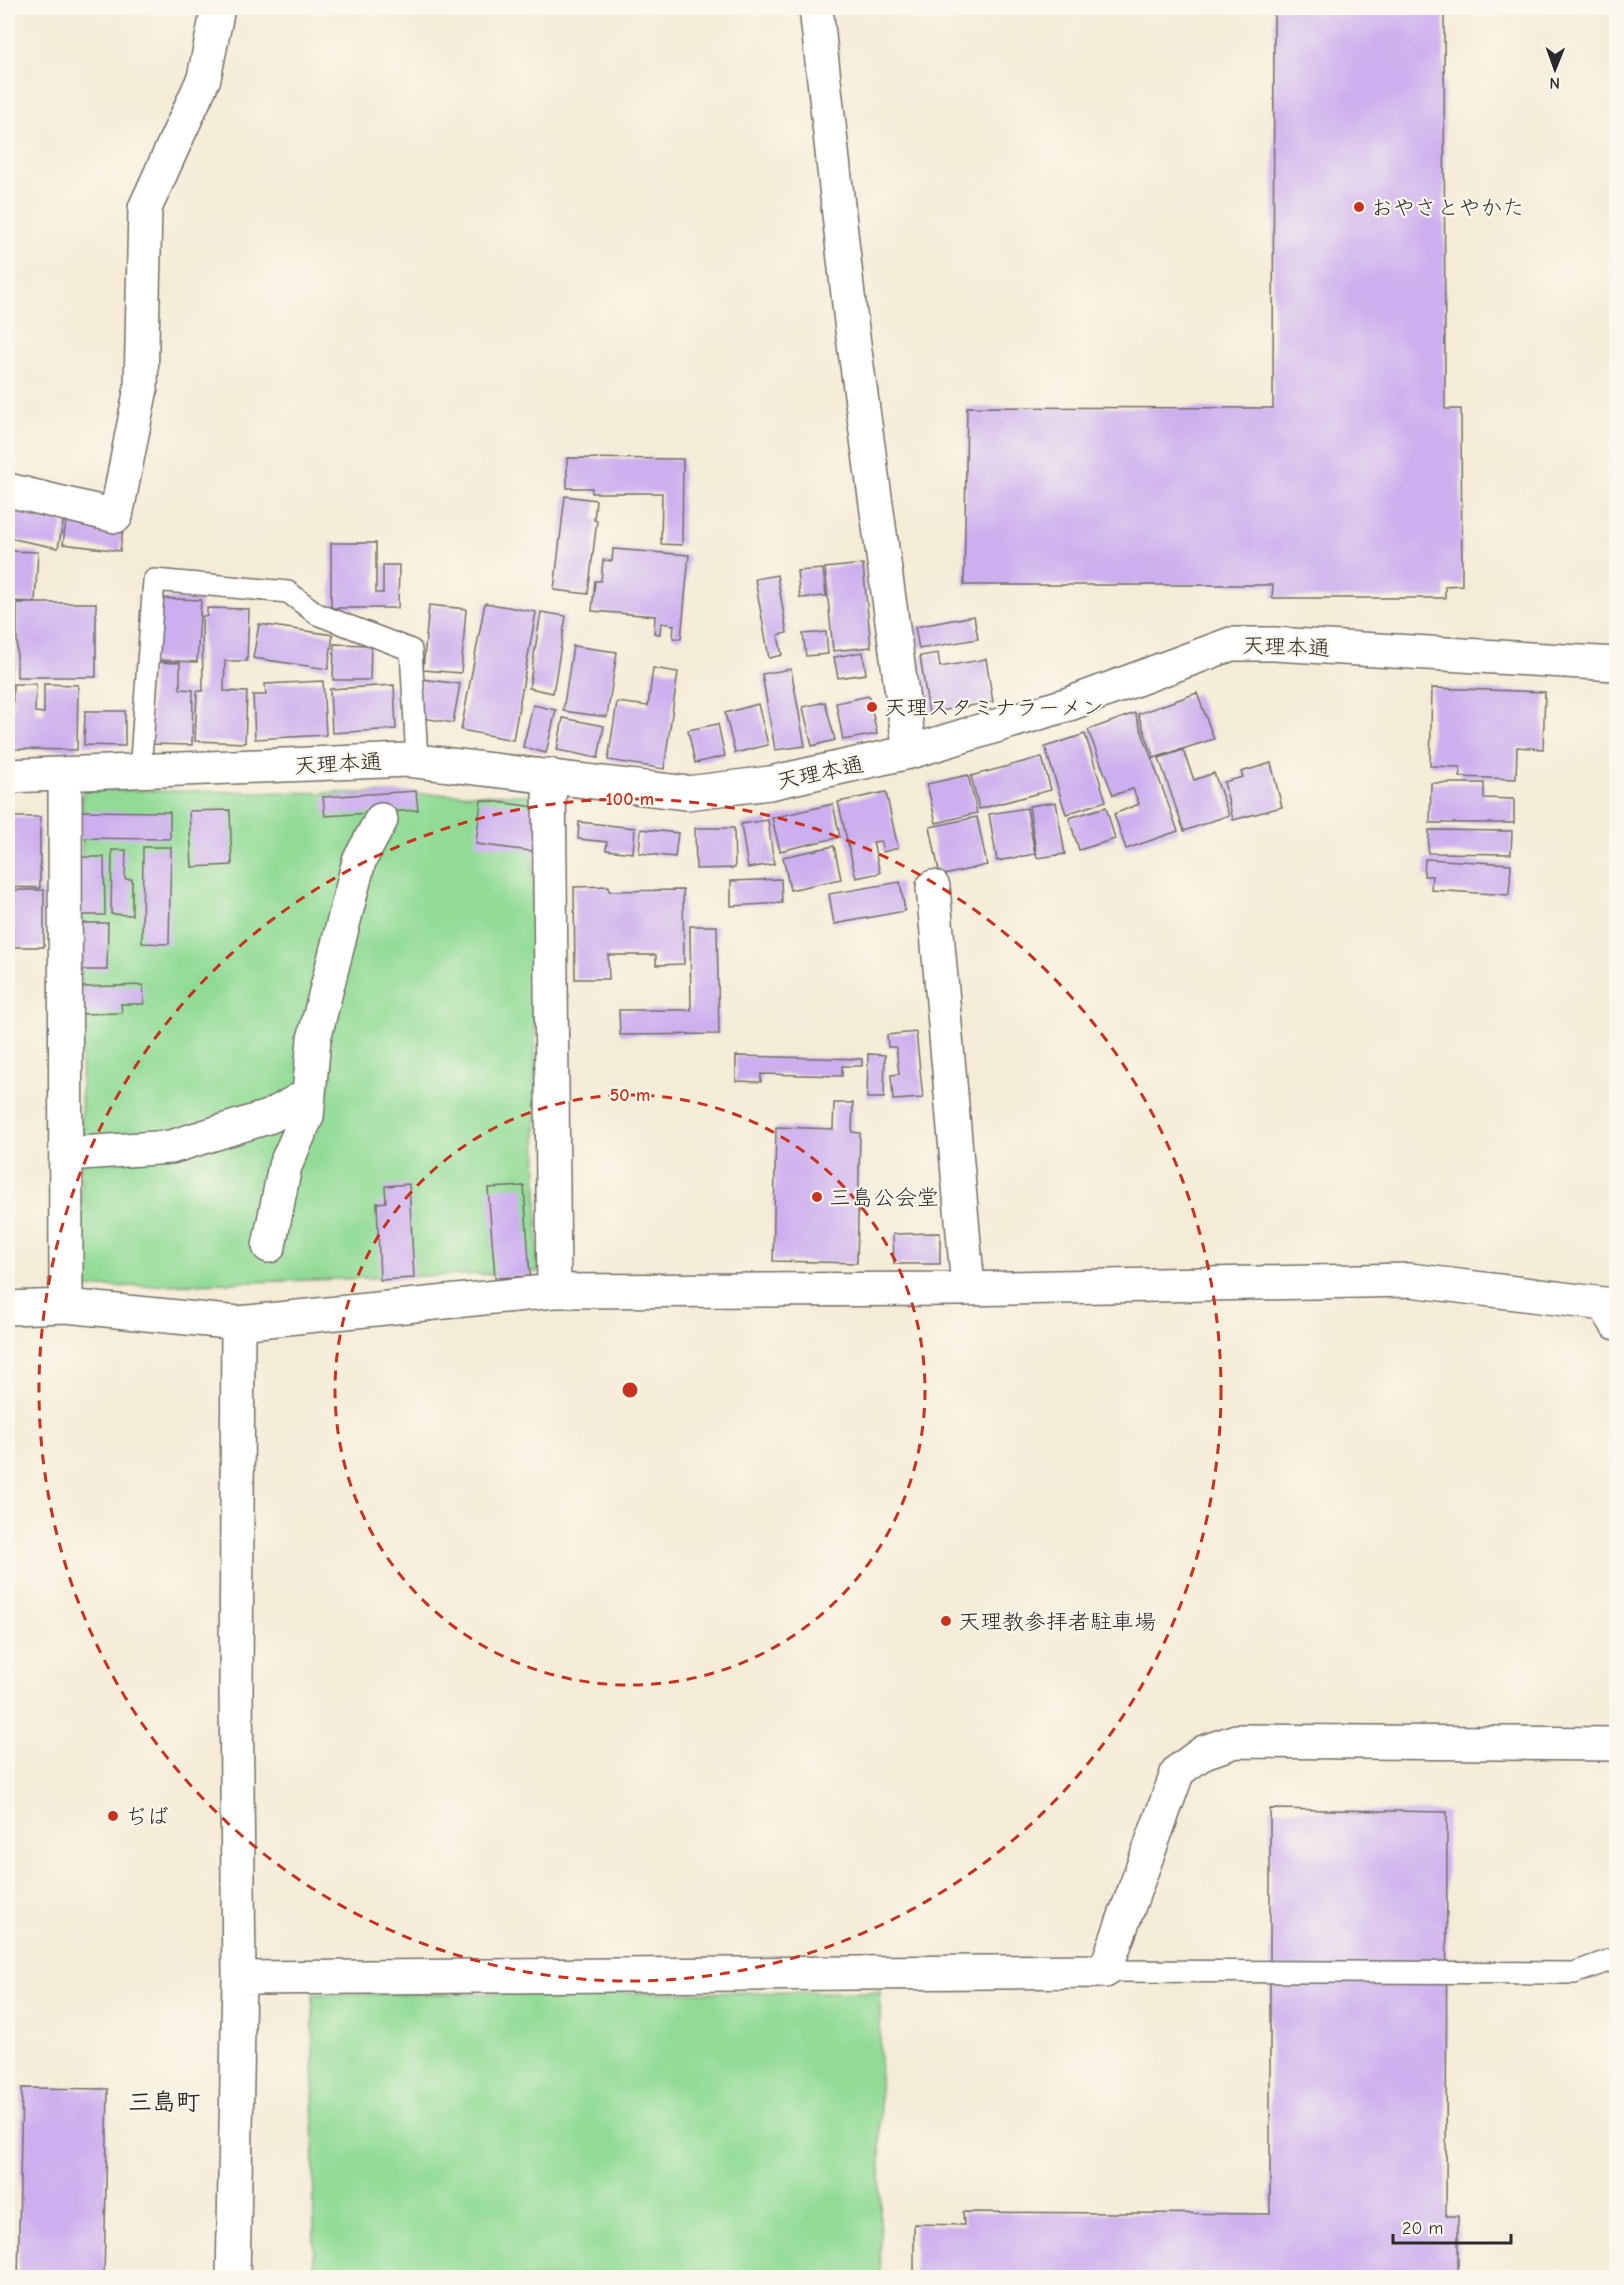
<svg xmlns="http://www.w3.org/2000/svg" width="1624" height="2285" viewBox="0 0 1624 2285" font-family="'Comic Neue','Klee One',sans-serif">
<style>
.green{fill:#92db96;stroke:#5e8360;stroke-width:1.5}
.building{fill:#ccafee}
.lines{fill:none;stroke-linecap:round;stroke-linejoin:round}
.lane-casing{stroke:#726f67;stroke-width:24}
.street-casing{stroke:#726f67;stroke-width:36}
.lane{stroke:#fff;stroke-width:21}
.street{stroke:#fff;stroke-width:33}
.ring{fill:none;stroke:#c8321e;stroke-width:3;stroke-dasharray:10 8}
.poi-dot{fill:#c8321e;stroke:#fbf7ec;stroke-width:2}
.labels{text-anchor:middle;stroke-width:4.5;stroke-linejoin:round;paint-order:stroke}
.poi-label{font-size:22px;fill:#2b2b2b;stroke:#fbf7ec;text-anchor:start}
.street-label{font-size:22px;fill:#2b2b2b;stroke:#fbf7ec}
.neighbourhood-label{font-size:24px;font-weight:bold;fill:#2b2b2b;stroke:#fbf7ec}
.centre{fill:#c8321e;stroke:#fbf7ec;stroke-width:3}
.ring-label{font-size:18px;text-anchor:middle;font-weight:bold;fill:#c8321e;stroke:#fbf7ec;stroke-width:4.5;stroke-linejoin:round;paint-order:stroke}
</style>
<rect width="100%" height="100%" fill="#fbf7ec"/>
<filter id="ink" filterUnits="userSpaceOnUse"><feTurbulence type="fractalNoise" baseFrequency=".0167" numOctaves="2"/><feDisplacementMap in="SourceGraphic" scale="12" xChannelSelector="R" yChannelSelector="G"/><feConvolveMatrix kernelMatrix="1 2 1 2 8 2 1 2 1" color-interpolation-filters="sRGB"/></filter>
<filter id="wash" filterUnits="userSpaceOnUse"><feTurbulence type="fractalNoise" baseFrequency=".008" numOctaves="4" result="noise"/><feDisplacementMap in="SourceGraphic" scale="24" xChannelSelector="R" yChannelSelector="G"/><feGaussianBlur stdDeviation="1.35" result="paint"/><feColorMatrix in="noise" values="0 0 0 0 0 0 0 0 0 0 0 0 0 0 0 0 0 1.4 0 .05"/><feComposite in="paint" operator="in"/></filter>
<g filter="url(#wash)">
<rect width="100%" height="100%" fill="#f5ecd7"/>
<path class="green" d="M82 790 532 795 538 1272 81 1288Z
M880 1992V2277H314L313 1994Z"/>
<g id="blocks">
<path class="building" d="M1274 8H1444L1445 409H1461L1462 585 1445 586V598H1272L1273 585H964L967 407 1273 408Z
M567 458 683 459 682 545 661 544 662 493H592V488H567Z
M565 496 596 500 594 520H597L588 594 554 590Z
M8 503 65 514 58 548 8 538Z
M66 522 123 529 120 551 63 544Z
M331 543H376V593H383V565H399L398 608H331Z
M613 549 689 555 681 639 673 638 674 625 661 623 660 634 654 633 655 616 592 611 595 581H601L603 560 612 561Z
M8 551 38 552 35 602 8 601Z
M863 564 871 647 833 651 825 568Z
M823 569 826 596 800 598 797 571Z
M777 575 787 633 778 635 782 655 769 658 755 579Z
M156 598 201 600 197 662 153 660Z
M17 603H96V677H17Z
M485 603 536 612 513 740 461 730Z
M429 605 466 609 461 673 423 670Z
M207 608 249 609 247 661H225L224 691 247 692 245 743 195 741 197 691H203L202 616H207Z
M541 612 566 616 553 693 529 688Z
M974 616 978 639 919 649 915 627Z
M8 619H10L11 688H8Z
M259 624 333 635 328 669 253 658Z
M826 632 828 654 806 656 803 634Z
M334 644 371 645 370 680H333Z
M573 646 617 652 607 717 563 711Z
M863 652 866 674 838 678 834 657Z
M938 653 940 667 986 659 993 702 929 713 920 656Z
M152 662 180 663V689L193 690 192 745 150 744Z
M653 668 678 672 664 769 608 760 617 702 648 706Z
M791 669 805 746 775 750 762 674Z
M422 679 460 684 453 723 416 717Z
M323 681 326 735 255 739 253 695H266L265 684Z
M13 684H36L35 712 44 713V684L78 685 77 750 12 749Z
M394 685 396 729 332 733 330 689Z
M1432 688 1545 692 1543 749 1517 747 1516 779 1460 777V767L1430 766Z
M1197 693 1214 739 1154 758 1138 714Z
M869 696 877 734 843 740 836 703Z
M825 702 835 740 812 746 803 707Z
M758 704 768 745 735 753 725 713Z
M533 705 556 710 546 753 523 747Z
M85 711H125V746L84 745Z
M1135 713 1178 831 1126 849 1114 814 1139 804 1133 789 1113 795 1088 730Z
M563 718 604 726 598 758 557 750Z
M718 724 725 756 695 763 688 730Z
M1085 734 1106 801 1066 814 1045 747Z
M1183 750 1194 780 1214 773 1229 815 1184 831 1159 758Z
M1042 757 1051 790 979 809 971 776Z
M1271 763 1282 807 1233 820 1224 782 1243 777 1241 772Z
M968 775 977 813 936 823 927 784Z
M1431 783H1484V798L1514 799V823H1430Z
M416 791 418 810 325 816 323 797Z
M886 792 898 848 883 852 881 841 873 842 880 873 856 878 838 802Z
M481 800 544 808 538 852 476 844Z
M1056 802 1065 854 1037 858 1029 806Z
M833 804 840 837 780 851 772 818Z
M1106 807 1115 839 1079 850 1069 818Z
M1027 808 1035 854 997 861 989 814Z
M230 810 232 865 192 867 189 811Z
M70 811 170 812V839L70 838Z
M8 817H40V888L8 887Z
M977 817 987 865 940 876 930 827Z
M768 820 774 864 748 868 741 824Z
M579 822 635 828 633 853 606 850 607 842 578 839Z
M695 828H734L735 868 696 869Z
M641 829 678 833 675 857 639 853Z
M1429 830 1512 831 1511 854 1428 853Z
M834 846 841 879 790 890 783 857Z
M143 847H171L169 944 142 943Z
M112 850H126L125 879H132V915L111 914Z
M75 857H104L105 915H76Z
M1425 859 1511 864 1509 895 1431 890 1432 876H1424Z
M781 879 782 903 731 906V881Z
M900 882 905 911 834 924 829 894Z
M609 886V891L683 890 684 964 656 965V955H608L609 979H575L574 887Z
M8 890H44V947H9Z
M78 923H108L107 970H78Z
M690 926H717L719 1034 620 1035 619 1010H691Z
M143 985 144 1004H121L122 1013 81 1014V989L84 987Z
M916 1032 923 1098 893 1100 891 1075 899 1074 896 1047H888L887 1035Z
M868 1054 885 1055 884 1098H867Z
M736 1056 862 1059V1066H842V1076L761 1074V1082L736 1081Z
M834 1103H853L852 1132 860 1133 857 1263 773 1261 776 1127 833 1129Z
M409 1184 414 1278 380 1280 377 1203 386 1202 385 1186Z
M524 1186 530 1276 495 1278 488 1188Z
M940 1233V1264H894L893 1234Z
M1270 1809 1447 1812 1446 2216H1458V2278H914V2224L964 2225 963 2212 1270 2214Z
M22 2088 108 2089 104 2278H18Z"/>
</g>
</g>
<g filter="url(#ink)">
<use href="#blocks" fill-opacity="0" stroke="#726f67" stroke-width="1.5"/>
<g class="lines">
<defs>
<path id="lane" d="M140 772 154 580 288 592 317 614 411 650 417 761
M1105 1971 1574 1973 1616 1958"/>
<path id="street" d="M816 8 851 322 910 752
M8 490 116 516 141 388 145 208 204 78 218 8
M65 775 66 1306
M549 775 554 1291
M8 776 408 760 687 793 770 783 910 752 1069 704 1231 644H1274L1616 664
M933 887 968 1289
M66 1154 171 1147 271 1116 309 1094
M269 1246 285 1166 307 1116 314 1039 359 861 381 820
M8 1308 66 1306 238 1323
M239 1978 1105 1971 1178 1771 1204 1752 1236 1741 1616 1744
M233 2278 239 1978 236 1690 238 1323 554 1291 960 1289 1410 1280 1604 1304 1616 1323"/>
</defs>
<use href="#lane" class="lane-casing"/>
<use href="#street" class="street-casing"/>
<use href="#lane" class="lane"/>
<use href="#street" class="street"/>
</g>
</g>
<g class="ring">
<circle cx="630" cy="1390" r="295"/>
<circle cx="630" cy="1390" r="591"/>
</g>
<g class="poi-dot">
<circle cx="1359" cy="207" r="6"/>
<circle cx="872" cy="707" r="6"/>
<circle cx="817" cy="1197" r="6"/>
<circle cx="946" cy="1621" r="6"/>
<circle cx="113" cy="1816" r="6"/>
</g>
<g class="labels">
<g class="poi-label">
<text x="1371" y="215">おやさとやかた</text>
<text x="884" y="715">天理スタミナラーメン</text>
<text x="829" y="1205">三島公会堂</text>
<text x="958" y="1629">天理教参拝者駐車場</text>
<text x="125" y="1824">ぢば</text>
</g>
<g class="street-label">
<text transform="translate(1286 646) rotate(2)" y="8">天理本通</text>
<text transform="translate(338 763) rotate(-3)" y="8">天理本通</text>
<text transform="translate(820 772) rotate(-12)" y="8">天理本通</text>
</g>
<g class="neighbourhood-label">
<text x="164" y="2110">三島町</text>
</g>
</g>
<circle cx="630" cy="1390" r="9" class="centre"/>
<g class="ring-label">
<text x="630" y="805">100 m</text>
<text x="630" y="1101">50 m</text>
</g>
<rect width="1624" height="2285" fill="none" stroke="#fbf7ec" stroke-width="30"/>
<g transform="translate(1555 69) rotate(181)" stroke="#fbf7ec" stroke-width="4.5" paint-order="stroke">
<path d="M0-4.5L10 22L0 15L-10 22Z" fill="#2b2b2b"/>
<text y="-9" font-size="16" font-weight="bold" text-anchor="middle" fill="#2b2b2b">N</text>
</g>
<path d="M1393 2234v9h118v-9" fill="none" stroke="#2b2b2b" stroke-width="3"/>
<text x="1402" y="2234" font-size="18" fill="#2b2b2b" stroke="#fbf7ec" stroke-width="4.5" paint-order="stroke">20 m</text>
</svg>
